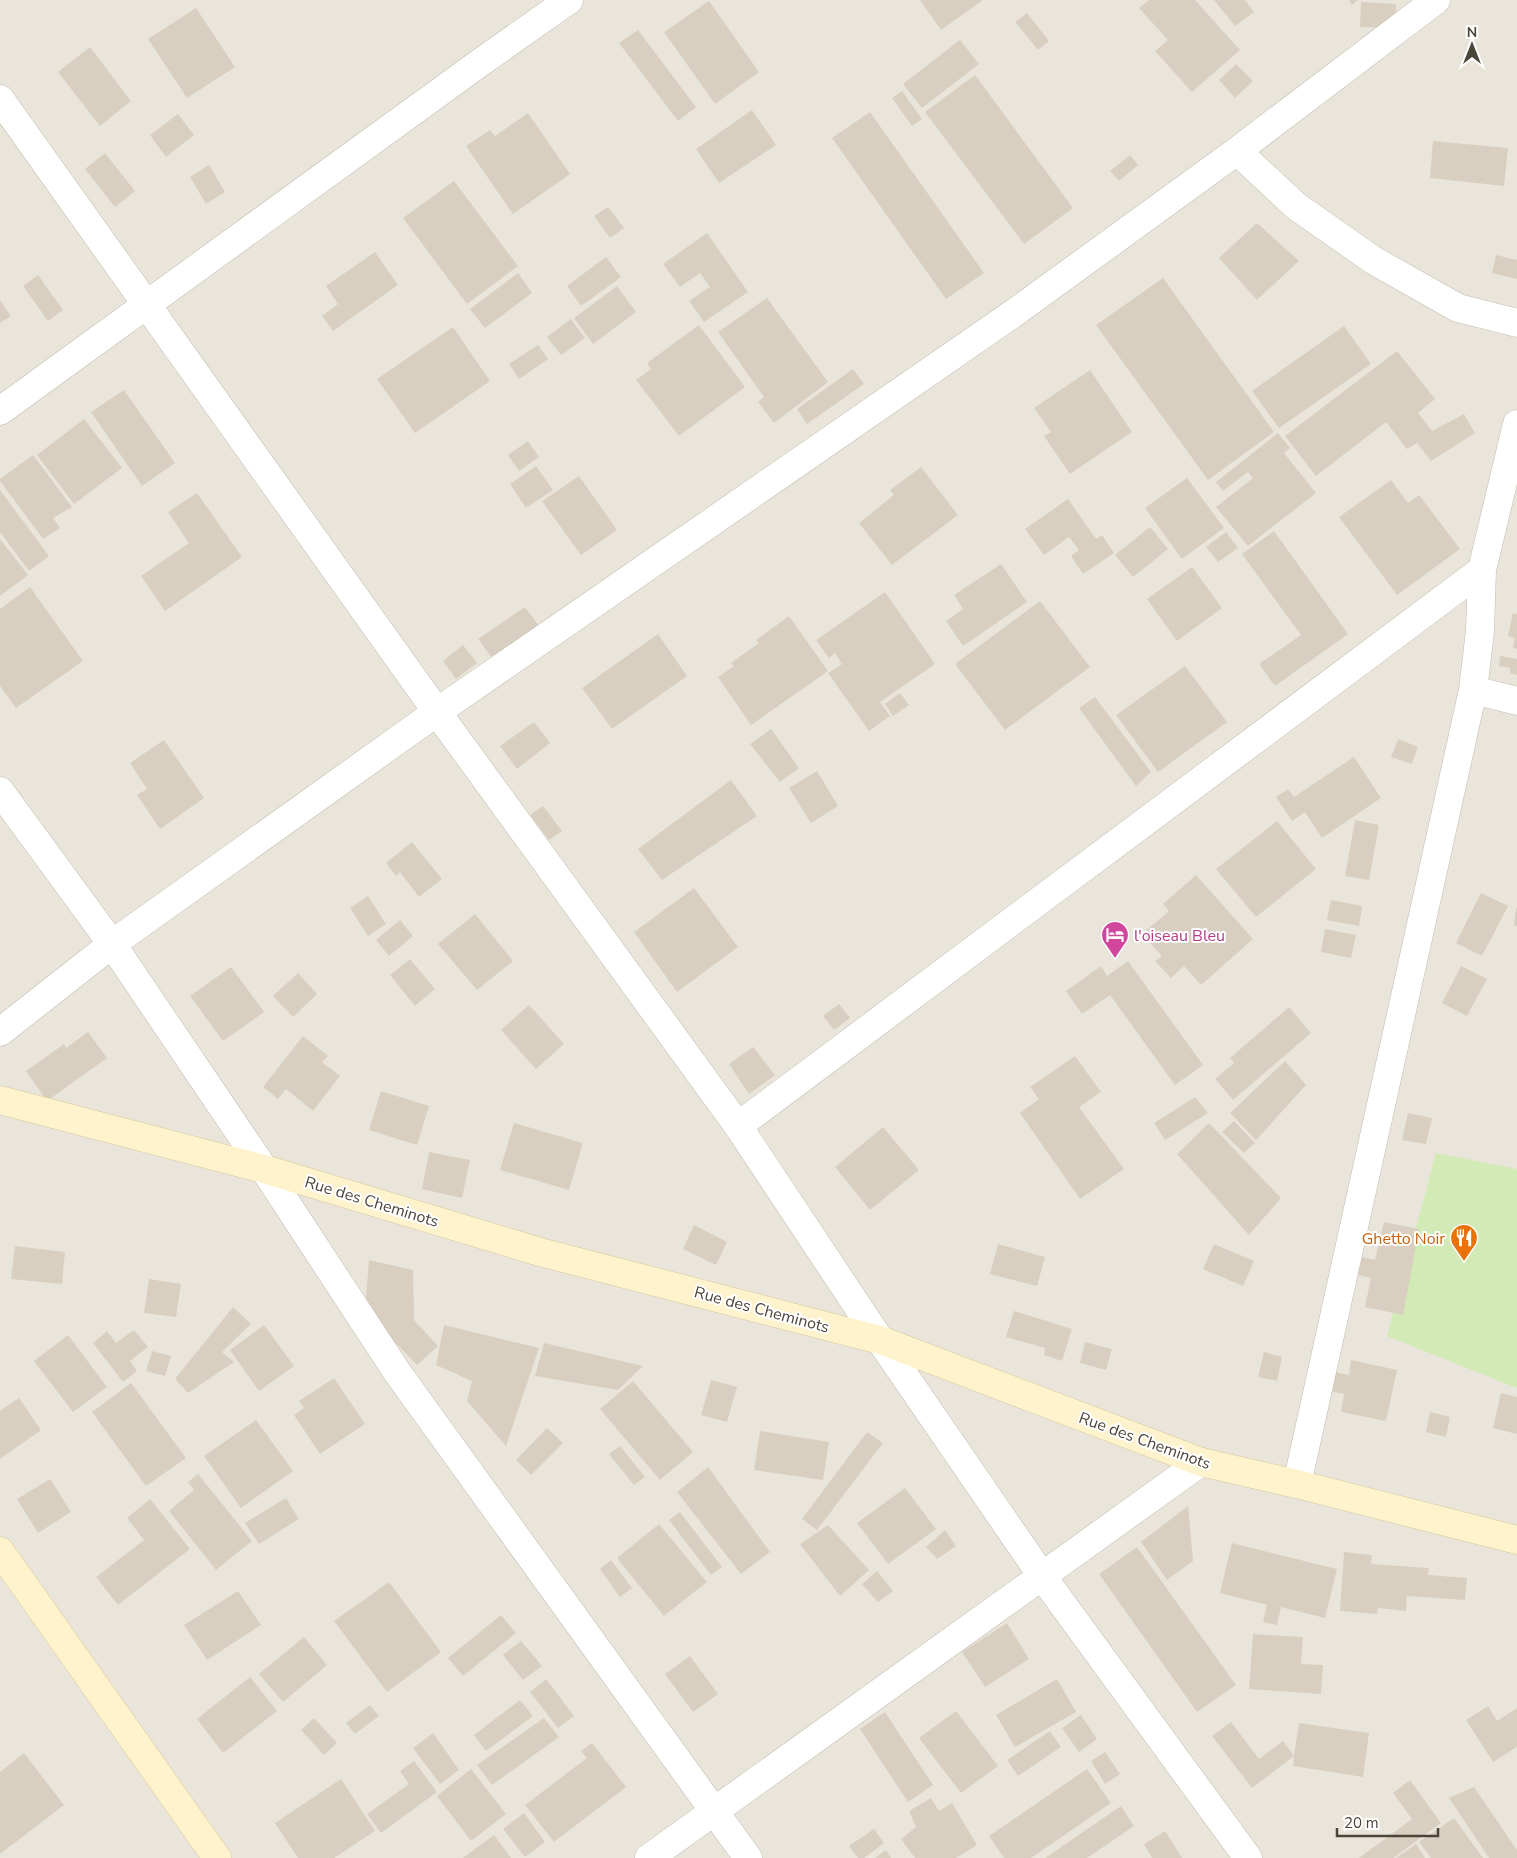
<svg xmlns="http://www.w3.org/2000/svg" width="1517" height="1858" viewBox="0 0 1517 1858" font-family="'Nunito Sans',sans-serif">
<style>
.residential{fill:#eae5da}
.green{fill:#d2eab5}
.building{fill:#d8cfc1}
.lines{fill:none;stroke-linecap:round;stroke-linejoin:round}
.street-casing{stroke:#c2bbae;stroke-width:29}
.secondary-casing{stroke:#d6c79b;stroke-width:29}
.street{stroke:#fff;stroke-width:28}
.secondary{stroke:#fff3cd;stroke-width:28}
.labels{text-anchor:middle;stroke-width:4;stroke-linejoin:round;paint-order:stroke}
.hotel-label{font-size:16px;fill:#b23c85;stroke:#fff;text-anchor:start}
.street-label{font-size:16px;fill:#4b4439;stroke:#fff}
.food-label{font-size:16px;fill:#c56008;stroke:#fff;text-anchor:end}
</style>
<rect width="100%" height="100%" fill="#f6f3ec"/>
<path class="residential" d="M0 0H1517V1858H0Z"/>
<path class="green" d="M1436 1153 1517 1169V1388L1387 1336Z"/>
<path class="building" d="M920 0H983L941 30Z
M1149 0H1195L1240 50 1192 92 1155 51 1168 40 1139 8Z
M1214 0H1245L1254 12 1235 26Z
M1349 0H1358L1352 5Z
M709 1 759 72 715 104 664 32Z
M1361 2 1396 4 1395 28 1360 27Z
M196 8 235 67 187 98 148 39Z
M1027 13 1049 41 1038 50 1015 22Z
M638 30 696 107 678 121 619 43Z
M960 40 979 64 922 108 903 84Z
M90 47 131 101 100 126 58 72Z
M1236 64 1253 81 1235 98 1219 80Z
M975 75 1073 208 1024 244 925 112Z
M902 91 922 119 912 126 892 98Z
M752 110 776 145 719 183 696 149Z
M870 112 984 273 946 299 832 138Z
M528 113 570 174 513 214 466 146 490 130 495 136Z
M178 114 194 135 166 157 150 135Z
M1433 141 1508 148 1504 186 1430 178Z
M105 153 135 191 115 207 85 169Z
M1130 155 1138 165 1119 181 1110 171Z
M209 165 225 192 206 204 190 177Z
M454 181 518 266 467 304 403 218Z
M608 207 624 228 610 238 594 216Z
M1257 223 1299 261 1257 300 1219 258Z
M707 233 748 292 704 322 689 301 710 287 700 273 680 287 663 264Z
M375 252 398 285 333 331 322 316 338 304 326 286Z
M1496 255 1517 260V279L1492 273Z
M606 257 621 277 581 306 567 286Z
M518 273 532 293 485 328 470 309Z
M38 275 63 310 48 321 23 286Z
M1163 278 1274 432 1208 480 1096 325Z
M617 286 636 312 593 344 574 318Z
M767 298 828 382 774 423 758 402 764 397 718 332Z
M0 300 11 316 0 323Z
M571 319 585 338 561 355 547 337Z
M699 325 745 387 679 436 636 380 651 369 647 363Z
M1344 326 1371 364 1279 428 1252 391Z
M453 327 490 381 415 433 377 379Z
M538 345 548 359 519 379 509 364Z
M1397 351 1435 399 1418 413 1432 431 1464 414 1475 433 1431 461 1417 443 1407 449 1386 422 1316 476 1285 436Z
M853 369 864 384 807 424 797 409Z
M1090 370 1132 432 1070 474 1044 436 1051 432 1034 408Z
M124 390 175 463 142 486 91 412Z
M84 419 122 468 74 504 37 455Z
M1278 433 1290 448 1284 453 1316 493 1248 546 1216 507 1253 478 1248 472 1223 491 1216 482Z
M528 441 539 457 519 471 508 455Z
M33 455 72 507 53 518 60 528 43 539 0 481V479Z
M536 466 553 490 526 508 510 484Z
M921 467 958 515 892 565 859 523 894 495 890 490Z
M579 476 617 530 581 555 542 501Z
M1187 478 1224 528 1182 559 1145 508Z
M1391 480 1408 503 1419 495 1460 549 1397 595 1339 517Z
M0 490 49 556 29 571 0 532Z
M197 493 242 557 165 611 141 576 189 543 168 512Z
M1068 499 1096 539 1102 535 1114 553 1083 574 1071 556 1079 550 1069 537 1044 555 1025 529Z
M1150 527 1168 549 1133 577 1115 555Z
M1274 531 1348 634 1275 686 1259 664 1301 635 1242 554Z
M1226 532 1238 548 1218 562 1206 547Z
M0 539 28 575 0 596Z
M1001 564 1027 602 963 646 946 621 963 609 954 595Z
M1192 567 1222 608 1177 641 1147 599Z
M30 587 83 661 16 708 0 686V609Z
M885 592 935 664 880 702 890 716 869 731 828 673 842 664 835 653 829 658 816 640Z
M1040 601 1090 667 1005 730 955 664Z
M525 607 539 626 493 659 478 639Z
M1513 613 1517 614V649L1513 648 1515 638 1508 636Z
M789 616 828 671 751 725 718 677 734 666 731 663 759 643 756 640Z
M658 634 687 676 612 729 582 688Z
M463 645 477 663 456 679 443 661Z
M1500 656 1517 659V675L1510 673V668L1499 666Z
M1185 666 1227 722 1158 772 1116 715Z
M900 693 909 705 893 716 885 704Z
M1095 697 1151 772 1136 786 1079 708Z
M534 722 550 743 517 769 500 746Z
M771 729 799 768 780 782 750 744Z
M1398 739 1418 747 1412 764 1391 757Z
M164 740 204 798 160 829 137 795 147 789 130 763Z
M1354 757 1381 798 1322 838 1305 812 1292 821 1276 797 1288 789 1294 797Z
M817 771 838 806 811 823 789 788Z
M731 780 757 816 662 880 638 849Z
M543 806 562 831 549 840 530 815Z
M1355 820 1379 825 1369 880 1345 876Z
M1277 821 1316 869 1256 917 1216 869Z
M412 842 442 879 419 897 400 872 396 876 386 863Z
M1196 875 1253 939 1201 985 1184 966 1171 978 1155 961 1162 956 1142 934 1169 911 1163 904Z
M694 888 738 947 677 992 634 932Z
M1481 893 1508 906 1482 956 1456 943Z
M368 896 386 924 368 936 350 908Z
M1331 900 1362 906 1359 926 1327 920Z
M1516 908H1517V926H1514Z
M475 914 513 961 477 990 438 944Z
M400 920 413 936 389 956 376 940Z
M1325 929 1356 935 1351 958 1321 952Z
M410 959 435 989 415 1006 390 975Z
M1128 961 1203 1065 1175 1085 1110 995 1082 1014 1066 991 1101 966 1107 976Z
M1461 966 1487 979 1467 1016 1442 1003Z
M231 967 264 1012 223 1041 190 996Z
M298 973 317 994 293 1017 273 996Z
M839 1004 850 1018 834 1030 823 1016Z
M529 1005 564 1044 536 1069 501 1030Z
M1289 1007 1311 1033 1233 1100 1215 1079 1234 1063 1230 1058Z
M88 1032 107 1058 47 1101 26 1071 64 1044 66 1048Z
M303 1036 328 1056 322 1062 340 1076 313 1111 286 1089 278 1099 263 1087Z
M753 1047 775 1075 749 1094 729 1064Z
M1075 1056 1101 1092 1079 1107 1124 1169 1080 1199 1020 1113 1039 1099 1030 1087Z
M1285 1061 1306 1085 1256 1140 1230 1113Z
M381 1091 429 1106 417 1145 369 1130Z
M1195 1097 1208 1113 1165 1140 1154 1123Z
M1408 1113 1432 1118 1426 1144 1402 1140Z
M1234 1121 1255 1143 1244 1153 1222 1132Z
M514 1123 583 1143 569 1190 500 1170Z
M1209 1123 1281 1198 1249 1235 1177 1154Z
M883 1127 919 1170 870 1210 835 1167Z
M429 1152 470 1160 462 1198 422 1189Z
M1384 1222 1419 1229 1403 1315 1365 1307 1371 1278 1358 1275 1362 1257 1375 1260Z
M694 1225 727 1242 716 1265 683 1249Z
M998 1244 1045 1257 1037 1286 990 1274Z
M1214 1244 1254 1261 1243 1286 1203 1269Z
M15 1246 65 1252 62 1284 11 1279Z
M369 1260 413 1270 414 1320 438 1346 417 1365 365 1311Z
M149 1279 181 1284 176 1317 144 1313Z
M233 1307 251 1324 222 1352 234 1362 188 1393 175 1379Z
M1014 1311 1072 1329 1062 1361 1044 1355 1045 1348 1006 1337Z
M264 1325 294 1366 259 1391 230 1350Z
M444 1325 539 1348 506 1446 467 1401 472 1381 436 1365Z
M134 1330 148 1347 130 1361 137 1371 123 1382 93 1343 107 1331 116 1343Z
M68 1335 107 1387 73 1412 34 1361Z
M1085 1342 1112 1349 1106 1370 1080 1363Z
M544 1343 643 1366 618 1390 535 1376Z
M152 1351 171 1356 165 1376 146 1371Z
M1264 1352 1282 1357 1277 1381 1258 1377Z
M1351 1360 1397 1370 1386 1421 1341 1412 1344 1394 1325 1390 1329 1371 1349 1375Z
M334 1378 365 1424 320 1454 294 1415 304 1408 299 1401Z
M711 1380 737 1387 727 1422 701 1415Z
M633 1381 693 1452 660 1480 600 1409Z
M131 1383 186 1458 146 1486 92 1412Z
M1501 1393 1517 1397V1434L1493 1428Z
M19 1398 41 1430 0 1459V1411Z
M1430 1412 1450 1417 1446 1437 1426 1432Z
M256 1420 293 1471 241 1508 204 1456Z
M547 1428 563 1443 531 1475 516 1460Z
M760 1431 829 1442 823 1480 754 1470Z
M867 1432 883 1443 817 1530 802 1519Z
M620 1446 645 1477 634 1485 609 1454Z
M708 1467 770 1552 741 1574 677 1492Z
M198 1474 252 1541 216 1570 169 1511 194 1490 188 1482Z
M50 1479 71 1512 38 1533 17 1499Z
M905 1488 936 1529 888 1564 857 1523Z
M286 1498 299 1519 259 1544 245 1523Z
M150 1499 190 1549 118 1605 96 1577 144 1540 127 1518Z
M1188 1506 1193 1561 1167 1580 1141 1542Z
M680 1512 722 1567 711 1575 669 1520Z
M659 1524 707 1582 664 1616 617 1558Z
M828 1525 869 1570 840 1596 800 1544Z
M945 1530 956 1546 937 1559 926 1547Z
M1232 1543 1337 1569 1325 1618 1281 1607 1277 1625 1263 1622 1267 1605 1220 1593Z
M1137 1547 1236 1685 1197 1712 1099 1574Z
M1344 1552 1372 1555 1371 1564 1429 1568 1428 1575 1467 1578 1465 1600 1407 1596 1406 1611 1378 1608 1377 1614 1340 1611Z
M611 1560 632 1588 620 1597 600 1569Z
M877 1571 893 1591 878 1602 862 1584Z
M389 1582 441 1652 387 1692 334 1621Z
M238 1591 261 1625 207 1660 184 1625Z
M501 1615 516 1633 463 1676 448 1658Z
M1007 1623 1029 1659 985 1687 962 1652Z
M1253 1634 1303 1637 1301 1664 1323 1665 1321 1694 1249 1689Z
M304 1637 327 1665 283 1702 259 1674Z
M521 1641 542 1666 523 1680 503 1655Z
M690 1656 718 1694 693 1712 665 1674Z
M250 1677 277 1711 223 1753 197 1719Z
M546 1679 574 1716 558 1728 530 1692Z
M1057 1679 1076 1712 1015 1747 996 1715Z
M520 1700 533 1716 486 1751 474 1735Z
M370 1705 379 1716 355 1734 346 1723Z
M1488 1706 1497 1721 1517 1708V1747L1493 1762 1466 1720Z
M956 1711 998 1766 961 1793 919 1738Z
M885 1712 933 1785 908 1802 860 1729Z
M1081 1715 1097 1739 1079 1752 1062 1728Z
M314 1718 337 1743 324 1755 301 1730Z
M544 1718 559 1737 492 1785 477 1765Z
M1231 1722 1259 1759 1283 1741 1294 1756 1299 1723 1369 1733 1363 1777 1293 1766 1294 1756 1252 1788 1212 1736Z
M1050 1731 1061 1747 1018 1776 1007 1760Z
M433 1733 459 1770 440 1784 413 1748Z
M592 1743 626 1787 554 1842 525 1805 587 1758 581 1751Z
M1105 1752 1120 1774 1105 1784 1091 1761Z
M24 1753 64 1805 0 1854V1772Z
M414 1761 437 1792 381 1833 367 1814 409 1784 400 1771Z
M471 1769 506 1814 471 1841 437 1796Z
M1087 1769 1111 1803 1031 1858H1004L989 1836Z
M341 1779 375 1831 334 1858H298L275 1823Z
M1410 1780 1441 1823 1393 1858H1359L1412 1819 1393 1793Z
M1474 1787 1517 1850V1858H1489L1449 1798Z
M931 1798 939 1811 952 1803 977 1845 956 1858H915L901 1839 916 1827 909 1811Z
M1121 1806 1134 1826 1087 1858H1045Z
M524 1813 545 1842 525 1857 503 1829Z
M1454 1818 1483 1858H1431L1419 1842Z
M874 1829 884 1843 864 1858H858L849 1846Z
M1165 1831 1182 1858H1152L1144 1844Z
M494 1835 511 1858H463Z
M1416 1844 1425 1858H1396Z
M886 1850 891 1858H875Z"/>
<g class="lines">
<defs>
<path id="street" d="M0 99 437 712 738 1126 880 1340 1042 1576 1248 1858
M1237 151 1296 206 1373 260 1458 308 1517 323
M0 411 481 62 569 0
M1473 690 1517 701
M0 791 112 944 264 1169 397 1372 748 1858
M0 1032 112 944 437 712 1014 313 1237 151 1436 0
M738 1126 1482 570
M1297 1484 1473 690 1480 631 1482 570 1517 424
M649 1858 1201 1462"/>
<path id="secondary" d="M0 1100 264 1169 540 1252 880 1340 1201 1462 1297 1484 1517 1540
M0 1551 217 1858"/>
</defs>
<use href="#street" class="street-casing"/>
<use href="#secondary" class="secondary-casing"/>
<use href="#street" class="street"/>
<use href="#secondary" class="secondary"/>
</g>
<defs>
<symbol id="hotel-pin" viewBox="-11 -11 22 30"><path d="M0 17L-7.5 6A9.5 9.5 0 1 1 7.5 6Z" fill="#d1479c" stroke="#fff"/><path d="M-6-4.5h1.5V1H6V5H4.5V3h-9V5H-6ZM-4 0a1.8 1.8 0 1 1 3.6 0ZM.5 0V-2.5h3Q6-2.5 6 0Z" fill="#fff"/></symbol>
<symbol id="restaurant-pin" viewBox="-11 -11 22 30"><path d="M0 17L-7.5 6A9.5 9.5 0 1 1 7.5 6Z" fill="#e8710a" stroke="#fff"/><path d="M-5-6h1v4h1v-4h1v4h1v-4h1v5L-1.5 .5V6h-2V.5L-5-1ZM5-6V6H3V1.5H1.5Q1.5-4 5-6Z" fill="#fff"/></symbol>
</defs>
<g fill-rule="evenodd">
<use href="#hotel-pin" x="1099" y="919" width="32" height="43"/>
<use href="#restaurant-pin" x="1448" y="1222" width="32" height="43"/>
</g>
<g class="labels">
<g class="hotel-label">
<text x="1134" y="941">l'oiseau Bleu</text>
</g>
<g class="street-label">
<text transform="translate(372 1201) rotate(17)" y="6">Rue des Cheminots</text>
<text transform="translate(762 1309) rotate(15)" y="6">Rue des Cheminots</text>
<text transform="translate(1145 1440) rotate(20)" y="6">Rue des Cheminots</text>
</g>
<g class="food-label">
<text x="1445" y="1244">Ghetto Noir</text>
</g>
</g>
<g transform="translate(1472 45)" stroke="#ffffff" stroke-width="4" paint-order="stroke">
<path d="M0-4L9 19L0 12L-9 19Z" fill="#4b4439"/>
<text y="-8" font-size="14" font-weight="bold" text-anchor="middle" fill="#4b4439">N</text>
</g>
<path d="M1337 1828v8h101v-8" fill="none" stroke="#4b4439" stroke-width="2.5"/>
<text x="1344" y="1828" font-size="15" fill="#4b4439" stroke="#ffffff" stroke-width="4" paint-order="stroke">20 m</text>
</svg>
